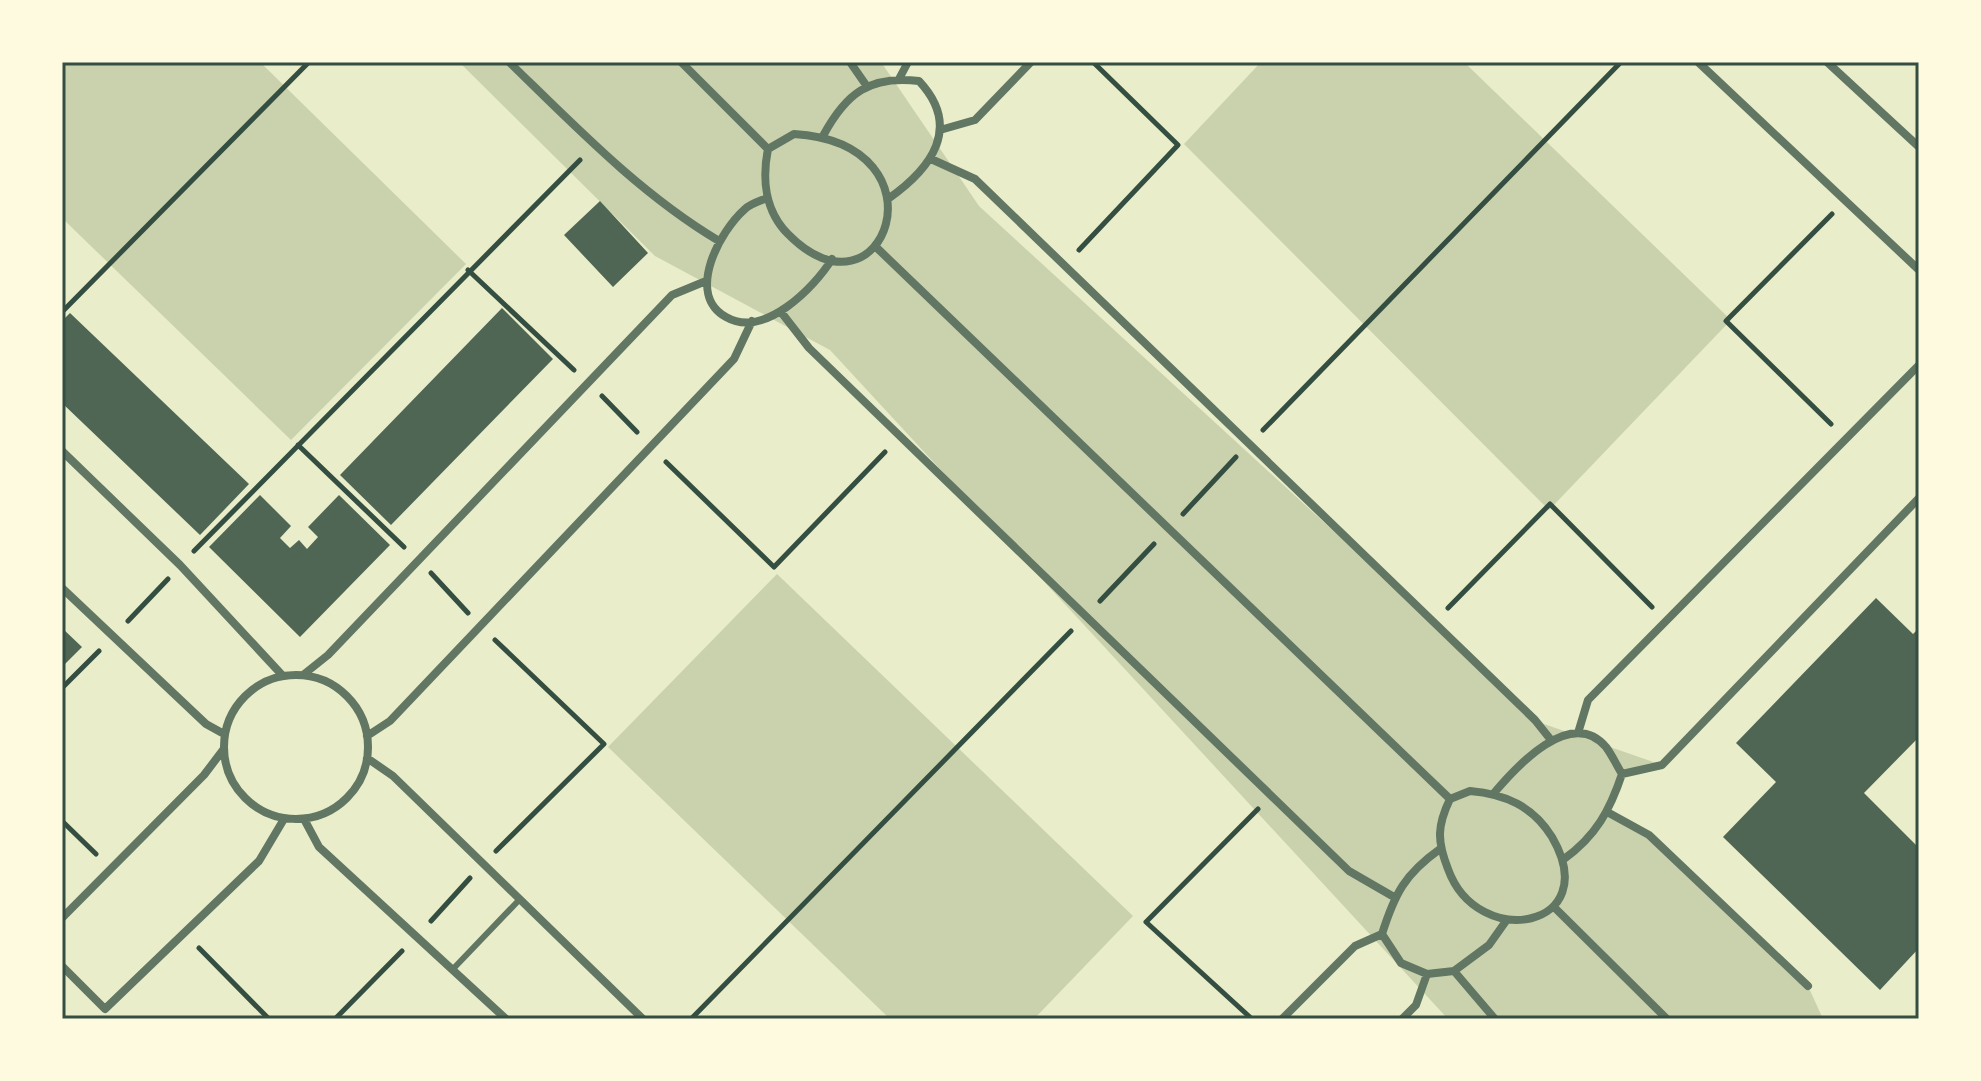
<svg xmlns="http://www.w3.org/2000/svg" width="1981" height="1081" viewBox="0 0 1981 1081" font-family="'Varela Round',sans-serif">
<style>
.green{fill:#cad2ad}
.building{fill:#4f6655}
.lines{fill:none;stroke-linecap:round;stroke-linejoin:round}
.path{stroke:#344e41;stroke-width:5}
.service{stroke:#617663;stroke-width:6}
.minor{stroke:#617663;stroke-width:8}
.neatline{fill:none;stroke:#344e41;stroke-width:3}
</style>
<rect width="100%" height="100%" fill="#e9edc9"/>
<path class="green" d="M62 62H260L466 264 291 440 62 218Z
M459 62H881L979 206 1544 724 1662 765 1623 774 1609 813 1649 835 1808 986 1823 1019H1448L830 350 655 256Z
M1261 62H1464L1731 320 1549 510 1184 144Z
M777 574 1133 916 1034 1019H890L608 747Z"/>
<path class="building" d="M600 201 648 253 613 287 564 235Z
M502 308 553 359 391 525 340 475Z
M70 313 249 484 200 535 62 403V321Z
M260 495 291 526 280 538 290 548 299 540 307 549 318 537 308 527 339 495 390 545 300 637 209 547Z
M1876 598 1913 634 1919 628V737L1864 793 1919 848V948L1880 990 1723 837 1776 782 1736 743Z
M62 628 82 647 62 667Z"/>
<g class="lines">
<path class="path" d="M1079 250 1178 145 1093 62
M468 270 574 370
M62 312 309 62
M602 396 637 432
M1831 424 1726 321 1832 214
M1263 430 1621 62
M298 445 404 547
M666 462 774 567 885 452
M1183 514 1236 457
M194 551 580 160
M431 573 468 613
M1100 601 1154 544
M1448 608 1550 504 1652 607
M128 621 168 579
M495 640 604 744 496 851
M62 688 99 651
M62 821 96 854
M431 921 470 878
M199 948 269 1019
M62 1016 65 1019
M335 1019 402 951
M691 1019 1071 631
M1252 1019 1146 922 1258 809"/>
<path class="service" d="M453 969 520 899"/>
<path class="minor" d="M509 62C575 126 640 194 719 241
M681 62 768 149
M850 62 866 85
M1698 62 1919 270
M1827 62 1919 147
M899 79 908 62
M940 130 975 120 1031 62
M794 134C952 144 883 331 788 234 765 211 762 179 768 149Z
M823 136C846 93 870 75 919 81 962 127 932 168 888 199
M931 159 975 179 1535 720 1551 740
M767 198C760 201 750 204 745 209 720 231 685 294 726 317 764 339 814 288 832 259
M877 248 1450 799
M781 312 809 348 1349 871 1394 897
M62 451 180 565 283 676
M62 588 206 724 224 734
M303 675 328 655 672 295 706 281
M224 747a72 72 0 1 1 144 0a72 72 0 1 1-144 0Z
M1578 733 1588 700 1919 365
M367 736 390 721 734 359 752 321
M367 758 393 776 643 1019
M1622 774 1662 765 1919 498
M1470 791C1505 794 1533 806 1552 837 1605 928 1478 952 1448 869 1437 841 1437 826 1450 799Z
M1494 793C1516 767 1571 706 1606 747 1612 755 1617 766 1622 774 1610 810 1596 836 1564 859
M1609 813 1649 835 1808 986
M304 819 319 847 506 1019
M1440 849C1405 874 1395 893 1382 934L1401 963 1427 974 1454 971 1489 945 1506 921
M1555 908 1667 1019
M62 918 204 775 223 750
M62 966 105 1009 259 861 284 819
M1454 971 1495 1019
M1282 1019 1355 946 1382 934
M1402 1019 1416 1005 1427 974"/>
</g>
<rect width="1981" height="1081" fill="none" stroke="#fefae0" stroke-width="128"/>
<rect x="64" y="64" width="1853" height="953" class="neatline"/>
</svg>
